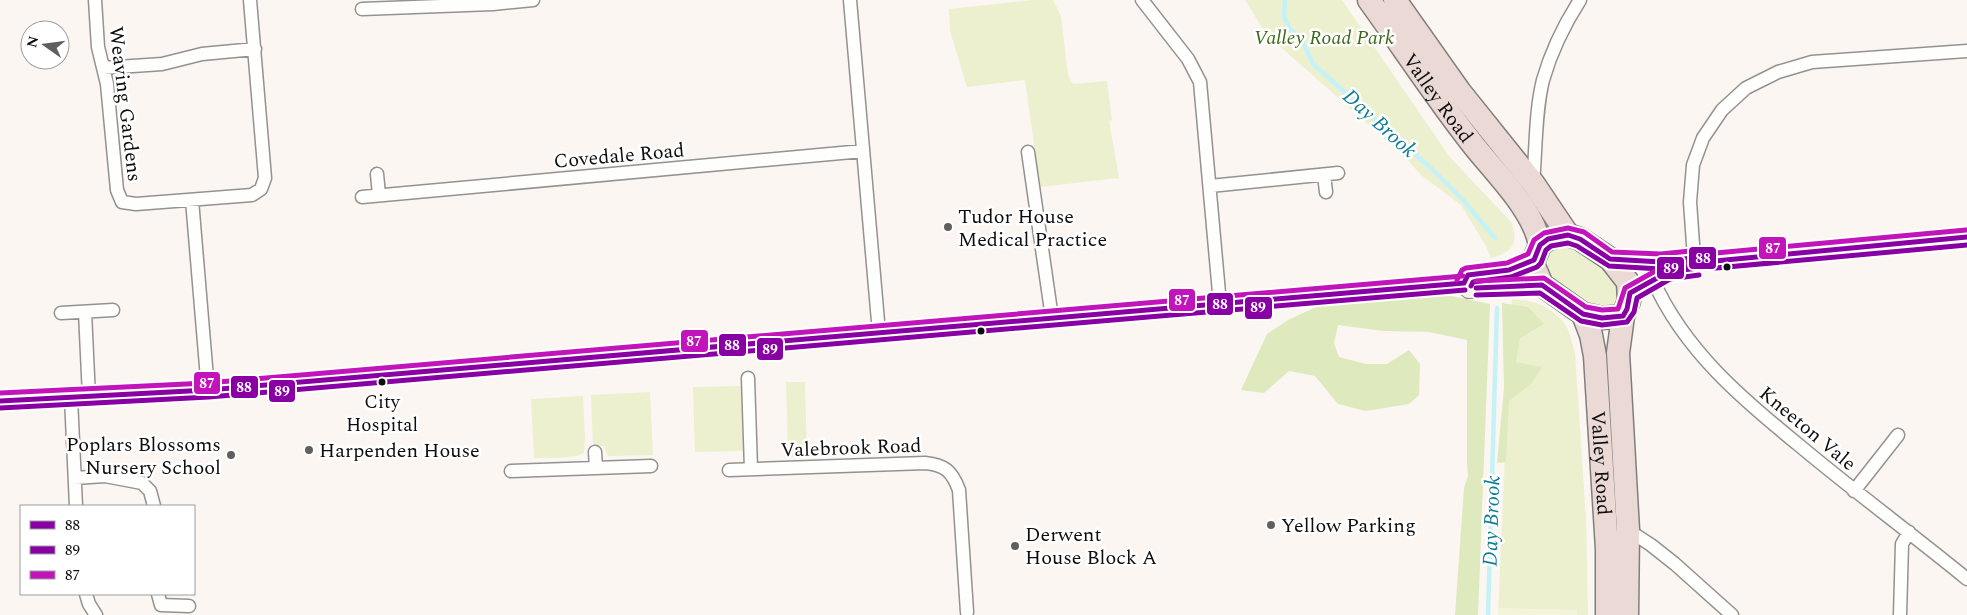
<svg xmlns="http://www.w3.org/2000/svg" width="1967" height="615" viewBox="0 0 1967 615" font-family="Spectral,serif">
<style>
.green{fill:#ecf0cf}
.forest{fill:#dee9bd}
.pitch{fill:#f4f4da}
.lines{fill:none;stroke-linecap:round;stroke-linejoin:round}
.stream{stroke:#c5f2f7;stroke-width:4.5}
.street-casing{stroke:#949290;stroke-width:15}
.secondary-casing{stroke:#8b8986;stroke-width:20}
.highway-casing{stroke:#817f7d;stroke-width:25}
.street{stroke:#fefefd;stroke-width:12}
.secondary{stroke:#f5f0e8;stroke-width:18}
.highway{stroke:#ead9d4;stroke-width:22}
.bus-1-casing{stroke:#fff;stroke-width:9}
.bus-2-casing{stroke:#fff;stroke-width:9}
.bus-3-casing{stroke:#fff;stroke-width:9}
.bus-1{stroke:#8800a3;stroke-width:5}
.bus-2{stroke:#8800a3;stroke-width:5}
.bus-3{stroke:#c115bb;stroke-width:5}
.poi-dot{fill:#605f5d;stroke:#fff;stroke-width:2}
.bus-dot{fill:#0d0d0d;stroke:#fff;stroke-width:2}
.labels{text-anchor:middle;stroke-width:5;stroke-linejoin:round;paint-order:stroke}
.bus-label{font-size:19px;fill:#0d0d0d;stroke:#fff}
.park-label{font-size:20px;font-style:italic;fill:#3d6919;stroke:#fff}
.street-label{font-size:20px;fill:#0d0d0d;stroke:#fff}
.poi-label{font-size:20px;fill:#0d0d0d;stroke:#fff;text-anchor:start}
.water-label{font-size:21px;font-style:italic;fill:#0f7d97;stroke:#fff}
.line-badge{stroke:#fff;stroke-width:2}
.badge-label{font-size:14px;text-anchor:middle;font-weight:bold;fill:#fff}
</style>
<rect width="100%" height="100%" fill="#fbf6f1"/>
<path class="green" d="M1033 0H1053L1061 16 1068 75 1073 84 1107 81 1112 120 1109 121 1119 178 1040 187 1025 80 967 87 950 31 949 9Z
M1245 0H1342L1449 156 1512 223C1518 244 1513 252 1491 258L1486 246 1461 205 1421 175 1405 157 1266 34Z
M1566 245 1574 247 1612 276 1617 286 1618 295 1615 303 1597 310C1575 297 1539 282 1550 252Z
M1512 299C1533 300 1554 307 1566 326 1571 334 1572 345 1575 353L1586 519 1588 615H1498Z
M786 382H805L807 457H788Z
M741 386 743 451 695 452 693 387Z
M650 392 653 455 609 456 607 455 604 446H593L591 395Z
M583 396 585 439 584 453C575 459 546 458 534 458L531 399Z"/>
<path class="forest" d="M1447 295 1490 304 1478 615H1455L1464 488 1468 476 1467 463V340L1429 332 1384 331 1338 325 1334 343 1339 357 1366 364H1387L1409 350 1420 364 1419 395 1409 404 1366 411 1338 404 1315 376 1289 371 1264 393 1241 390 1267 334 1288 320 1316 307 1350 302Z
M1502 303 1528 307 1544 324 1520 338 1516 362 1542 367 1531 384 1509 401 1506 462 1497 463 1504 388Z"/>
<path class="pitch" d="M1499 608 1577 610V615H1498Z"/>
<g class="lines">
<path class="stream" d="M1285 0 1284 17 1290 30 1301 37 1313 64 1433 170 1462 199 1495 238
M1488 615 1497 308"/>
<defs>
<path id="street" d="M95 0 98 47 107 84 117 190 122 202 136 204 252 195 261 189 265 178 250 0
M850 0 879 333
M1142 0 1188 59 1200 82 1220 304
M362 9 493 4 533 0
M103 68 162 64 202 54 255 49
M1028 152 1052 318
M377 174 379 195
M1324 175 1326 192
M1533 183C1536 151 1535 112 1543 80 1551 52 1564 25 1580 0
M1210 186 1338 173
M362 197 863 151
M192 200 208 390
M1694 258 1690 202 1693 165 1703 138 1722 110 1746 88 1778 72 1812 62 1967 51
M1653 280C1684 350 1742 399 1800 446 1855 492 1912 534 1967 579
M85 312 89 397
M61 313 113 310
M748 378 751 469
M71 398 76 506
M595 452 596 468
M729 470 925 463C945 465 952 471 959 490L967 612
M511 471 651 466
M75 478 105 476 142 483 150 491 154 506
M1854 491 1898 435
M1628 530 1651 545 1675 564 1732 615
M86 594 89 604 96 615
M158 594 161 605 189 606
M1900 615 1902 544 1909 532"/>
<path id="secondary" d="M1610 259 1661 262 1700 257 1715 261 1967 237
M1464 283 1469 289 1542 285
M1464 283 1468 275 1509 270 1534 260
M1630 293 1668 272 1686 270
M0 401 208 390 1464 283"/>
<g id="highway">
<path id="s1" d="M1369 0C1403 47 1435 96 1471 142 1494 172 1533 208 1540 245"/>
<path d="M1395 0 1460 92 1533 183 1568 235"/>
<path id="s2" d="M1583 314 1591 335 1595 356 1607 549V615"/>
<path d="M1623 316 1602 318 1583 314 1542 285 1534 266V260L1540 245 1548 239 1558 236 1568 235 1580 239 1610 259 1628 282 1629 301 1623 316 1618 353 1628 530 1627 615"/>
</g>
</defs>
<use href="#street" class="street-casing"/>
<use href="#secondary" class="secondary-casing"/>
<use href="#highway" class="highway-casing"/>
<use href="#street" class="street"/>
<use href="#secondary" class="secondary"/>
<use href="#highway" class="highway"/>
<defs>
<path id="bus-1" d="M1464 283 1468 275 1509 270 1534 260 1540 245 1548 239 1568 235 1580 239 1610 259 1661 262 1700 257 1715 261 1967 237
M1476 288 1542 285 1583 314 1602 318 1623 316 1627 309 1630 293 1668 272 1698 268
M0 401 208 390 1464 283"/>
<path id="bus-2" d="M1471 286 1473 282 1511 277 1537 267 1541 263 1546 250 1551 246 1568 243 1577 246 1609 266 1661 269 1699 265 1716 268 1967 245
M1476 295 1540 293 1581 321 1602 325 1627 322 1634 312 1637 298 1670 279 1699 275
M0 408 209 397 1465 290"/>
<path id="bus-3" d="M1457 280 1462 270 1466 268 1507 263 1528 254 1534 240 1544 233 1568 228 1584 232 1612 252 1661 254 1700 250 1716 253 1966 230
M1476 281 1544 278 1586 307 1602 310 1618 309 1625 288 1666 265 1697 261
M0 393 207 383 1463 276"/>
</defs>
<use href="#bus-1" class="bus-1-casing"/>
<use href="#bus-2" class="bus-2-casing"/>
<use href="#bus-3" class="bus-3-casing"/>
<use href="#bus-1" class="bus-1"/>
<use href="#bus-2" class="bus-2"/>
<use href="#bus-3" class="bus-3"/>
</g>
<g class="poi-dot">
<circle cx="948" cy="227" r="5"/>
<circle cx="309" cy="450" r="5"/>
<circle cx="231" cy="455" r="5"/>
<circle cx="1271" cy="525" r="5"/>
<circle cx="1015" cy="546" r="5"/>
</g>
<g class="bus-dot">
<circle cx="1727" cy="267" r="4.5"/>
<circle cx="981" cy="331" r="4.5"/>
<circle cx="382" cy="382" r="4.5"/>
</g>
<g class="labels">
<g class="bus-label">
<text x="382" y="408">City<tspan x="382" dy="23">Hospital</tspan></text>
</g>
<g class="park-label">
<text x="1324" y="44">Valley Road Park</text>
</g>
<g class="street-label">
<text dy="7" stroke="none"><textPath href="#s1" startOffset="120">Valley Road</textPath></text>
<text transform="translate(126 104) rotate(83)" y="7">Weaving Gardens</text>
<text transform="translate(619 155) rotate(-5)" y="7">Covedale Road</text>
<text transform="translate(1808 428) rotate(40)" y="7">Kneeton Vale</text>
<text transform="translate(851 447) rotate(-2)" y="7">Valebrook Road</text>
<text dy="7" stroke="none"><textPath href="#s2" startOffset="151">Valley Road</textPath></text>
</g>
<g class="poi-label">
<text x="958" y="223">Tudor House<tspan x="958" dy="23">Medical Practice</tspan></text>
<text x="221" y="451" text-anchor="end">Poplars Blossoms<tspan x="221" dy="23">Nursery School</tspan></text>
<text x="319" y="457">Harpenden House</text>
<text x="1281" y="532">Yellow Parking</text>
<text x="1025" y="541">Derwent<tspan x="1025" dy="23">House Block A</tspan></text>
</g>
<g class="water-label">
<text transform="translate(1380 123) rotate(42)" y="7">Day Brook</text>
<text transform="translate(1491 521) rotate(-88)" y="7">Day Brook</text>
</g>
</g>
<g class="line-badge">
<rect x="1758" y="236" width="29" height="24" rx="5" fill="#c115bb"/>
<rect x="1688" y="246" width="29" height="24" rx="5" fill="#8800a3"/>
<rect x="1656" y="256" width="29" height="24" rx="5" fill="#8800a3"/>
<rect x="1168" y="288" width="28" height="24" rx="5" fill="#c115bb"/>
<rect x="1206" y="292" width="28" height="24" rx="5" fill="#8800a3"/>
<rect x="1244" y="296" width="29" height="24" rx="5" fill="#8800a3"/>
<rect x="680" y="329" width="29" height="24" rx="5" fill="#c115bb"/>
<rect x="718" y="333" width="29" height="24" rx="5" fill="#8800a3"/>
<rect x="756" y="337" width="28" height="24" rx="5" fill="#8800a3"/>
<rect x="193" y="371" width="28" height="24" rx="5" fill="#c115bb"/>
<rect x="230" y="375" width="29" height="24" rx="5" fill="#8800a3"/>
<rect x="268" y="379" width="28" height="24" rx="5" fill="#8800a3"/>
</g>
<g class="badge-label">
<text x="1773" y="253">87</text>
<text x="1703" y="263">88</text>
<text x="1671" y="273">89</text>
<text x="1182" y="305">87</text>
<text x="1220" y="309">88</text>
<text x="1258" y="312">89</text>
<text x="694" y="346">87</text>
<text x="732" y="350">88</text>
<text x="770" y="354">89</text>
<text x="207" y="388">87</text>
<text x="244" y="392">88</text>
<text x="282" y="396">89</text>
</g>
<rect x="20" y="505" width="175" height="90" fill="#ffffff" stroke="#9e9e9e"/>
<rect x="30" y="521" width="25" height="8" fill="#8800a3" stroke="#9e9e9e"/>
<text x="65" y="530" font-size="15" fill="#0d0d0d">88</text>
<rect x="30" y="546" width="25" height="8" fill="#8800a3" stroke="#9e9e9e"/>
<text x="65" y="555" font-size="15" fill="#0d0d0d">89</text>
<rect x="30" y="571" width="25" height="8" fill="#c115bb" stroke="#9e9e9e"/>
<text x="65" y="580" font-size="15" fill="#0d0d0d">87</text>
<g transform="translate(45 45) rotate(284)"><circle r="24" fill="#ffffff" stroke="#9e9e9e"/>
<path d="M0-4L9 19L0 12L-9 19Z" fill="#605f5d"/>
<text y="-8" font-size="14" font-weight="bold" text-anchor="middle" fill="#0d0d0d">N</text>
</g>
</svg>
